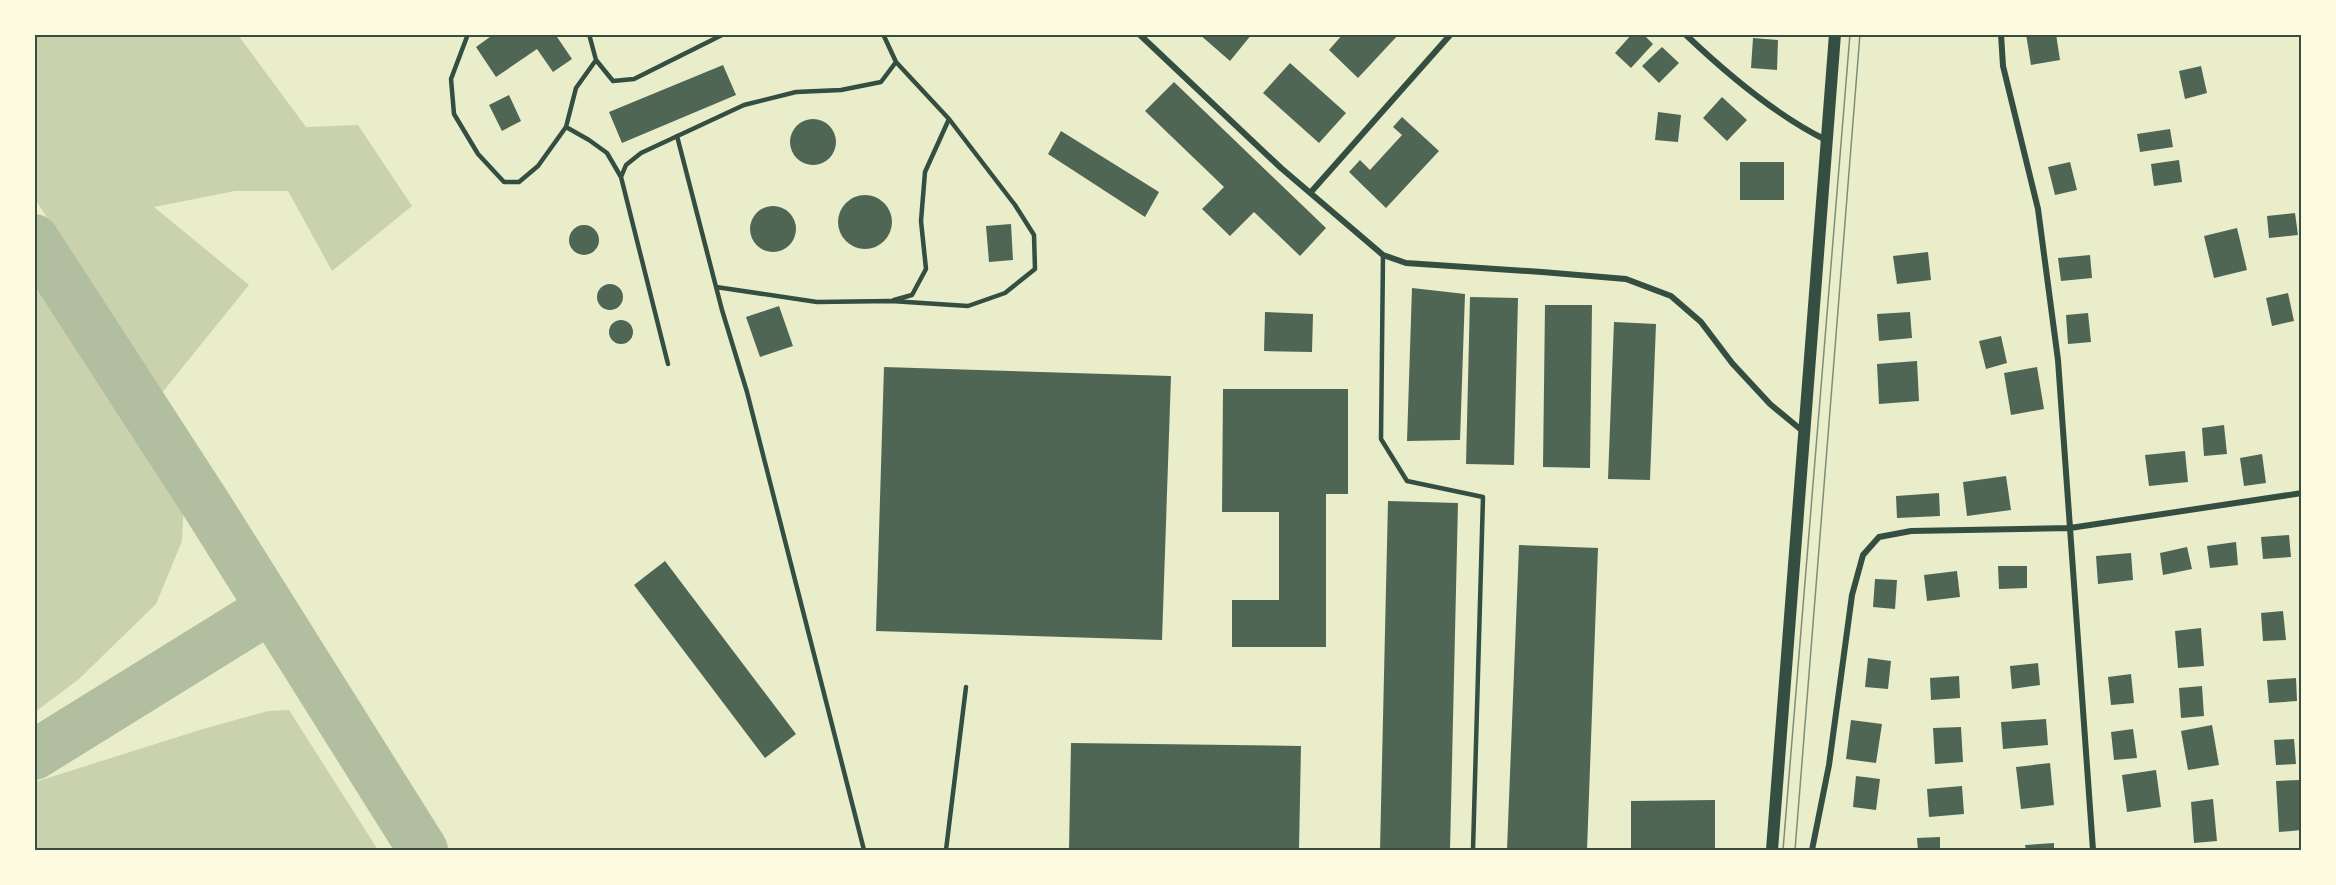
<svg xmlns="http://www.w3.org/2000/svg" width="2336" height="885" viewBox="0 0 2336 885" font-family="'Work Sans',sans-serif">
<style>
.green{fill:#cad2ad}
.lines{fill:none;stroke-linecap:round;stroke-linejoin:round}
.taxiway{stroke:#b2bea0;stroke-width:50}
.building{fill:#4f6655}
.service{stroke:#344e41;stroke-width:4.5}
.minor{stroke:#344e41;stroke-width:6}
.secondary{stroke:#344e41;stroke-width:12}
.tram{stroke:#7c8e77;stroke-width:1.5}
.neatline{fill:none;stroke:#344e41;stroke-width:2}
</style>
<rect width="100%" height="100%" fill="#e9edc9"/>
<path class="green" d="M238 35 306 127 358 125 412 206 332 271 288 191H235L154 207 249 285 161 394 35 199V35Z
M35 268 184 501 182 541 156 604 79 679 35 712Z
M289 710 378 850H35V782L203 729 268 711Z"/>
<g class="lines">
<path class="taxiway" d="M34 239 207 506 423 850
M34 755 271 608"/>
</g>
<path class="building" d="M494 34H555L572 59 553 72 537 49 496 77 476 47Z
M1199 34H1252L1230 61Z
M1343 34H1399L1358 78 1329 50Z
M1632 34H1643L1653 44 1631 68 1615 53Z
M2026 34H2056L2060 60 2031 65Z
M1753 38 1778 40 1777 70 1751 68Z
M1662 47 1679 63 1659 83 1642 66Z
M1290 63 1346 113 1319 143 1263 93Z
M723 65 736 95 622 143 609 112Z
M2201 66 2207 93 2185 99 2179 71Z
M1174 82 1326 228 1300 256 1254 212 1230 236 1202 209 1224 187 1145 111Z
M509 95 521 121 502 131 489 105Z
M1722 97 1747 120 1727 141 1703 118Z
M1658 112 1681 115 1678 142 1655 140Z
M1402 117 1439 151 1386 208 1349 172 1360 160 1370 170 1402 135 1393 127Z
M790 142a23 23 0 1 1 46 0a23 23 0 1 1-46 0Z
M2170 129 2173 147 2140 152 2137 134Z
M1061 131 1159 192 1145 217 1048 154Z
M2179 160 2182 182 2154 186 2151 164Z
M1740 162H1784V200H1740Z
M2070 162 2077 190 2055 195 2048 167Z
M838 222a27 27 0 1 1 54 0a27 27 0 1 1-54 0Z
M750 229a23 23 0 1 1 46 0a23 23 0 1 1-46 0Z
M2295 213 2298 235 2269 238 2267 216Z
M1011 224 1013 260 989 262 986 226Z
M569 240a15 15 0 1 1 30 0a15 15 0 1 1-30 0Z
M2237 228 2247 270 2214 278 2204 236Z
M1928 252 1931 280 1897 284 1893 256Z
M2090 255 2092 278 2061 281 2058 258Z
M597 297a13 13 0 1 1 26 0a13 13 0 1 1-26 0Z
M1412 288 1465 294 1460 440 1407 441Z
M2288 293 2294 321 2272 326 2266 298Z
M1470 297 1518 298 1514 465 1466 464Z
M1545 305H1592L1590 468 1543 467Z
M779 306 793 346 760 357 746 317Z
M1265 312 1313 314 1312 352 1264 351Z
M1910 312 1912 338 1879 341 1877 314Z
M2088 313 2091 342 2068 344 2066 315Z
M609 332a12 12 0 1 1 24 0a12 12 0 1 1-24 0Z
M1614 322 1656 324 1650 480 1608 479Z
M2001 336 2007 363 1986 369 1979 341Z
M1917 361 1919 401 1879 404 1877 364Z
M884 367 1171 376 1162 640 876 631Z
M2037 367 2044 409 2011 415 2004 373Z
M1223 389H1348V494H1326V647H1232V600H1279V512H1222Z
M2224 425 2227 454 2204 456 2202 428Z
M2185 451 2188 482 2149 486 2145 455Z
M2262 454 2266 483 2244 486 2240 458Z
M2006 476 2011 510 1967 516 1963 482Z
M1939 493 1940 516 1897 518 1896 496Z
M1388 501 1458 503 1450 850H1380Z
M2289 535 2291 557 2263 559 2261 537Z
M2236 542 2238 565 2210 568 2207 546Z
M1519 545 1598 548 1587 850H1507Z
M2187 547 2192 569 2163 575 2160 553Z
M2131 553 2133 580 2098 584 2096 556Z
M665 561 796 734 765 758 634 585Z
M1998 566H2027V588L1999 589Z
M1957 571 1960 597 1927 601 1924 575Z
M1875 579 1897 580 1895 609 1873 607Z
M2283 611 2286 640 2263 641 2261 613Z
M2201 628 2204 666 2178 668 2175 631Z
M1868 658 1891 661 1888 689 1865 687Z
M2038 663 2040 685 2012 689 2010 666Z
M2131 674 2134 703 2111 705 2108 677Z
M1959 676 1960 698 1931 700 1930 678Z
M2296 678 2297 701 2269 703 2267 680Z
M2202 686 2204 716 2181 718 2179 688Z
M2046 719 2048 745 2003 749 2001 722Z
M1851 720 1882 724 1876 763 1846 759Z
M2212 725 2219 765 2188 770 2181 731Z
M1961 727 1963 762 1935 764 1933 728Z
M2133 729 2137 758 2114 760 2111 732Z
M2294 739 2296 764 2276 765 2274 740Z
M1071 743 1301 746 1299 850H1069Z
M2050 763 2054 805 2021 809 2016 767Z
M2156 770 2161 807 2127 812 2122 775Z
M1856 776 1880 779 1876 810 1853 807Z
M2300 780 2302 830 2279 832 2276 781Z
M1962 786 1964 814 1929 817 1927 789Z
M2213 799 2217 841 2194 843 2191 802Z
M1715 800V850H1631V801Z
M1940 837V850H1918L1917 838Z
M2054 843V850H2026L2025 845Z"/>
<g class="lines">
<path class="service" d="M468 34 451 79 454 114 478 154 504 182H519L538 166 566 127 576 88 596 60
M589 34 596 60 613 81 634 79 724 34
M566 127 589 140 607 153 621 177 668 364
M677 136 722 310 747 392 864 850
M621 177 626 165 641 153 744 105 796 92 841 90 881 82 896 62 883 34
M1383 255 1381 439 1407 481 1483 497 1473 850
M716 287 817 302 891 301 968 306 1005 293 1035 269 1034 235 1015 205 949 119 896 62
M894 300 912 295 926 269 921 221 925 172 949 119
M946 850 966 687"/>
<path class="minor" d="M1139 34 1281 168 1383 255 1406 263 1542 272 1626 279 1671 296 1701 322 1732 363 1770 404 1805 433
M1685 34C1726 73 1775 115 1826 140
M2001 34 2003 66 2038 209 2058 360 2093 850
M1311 192 1451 34
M1812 850 1829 765 1852 595 1863 555 1879 537 1911 531 2070 528 2302 493"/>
<path class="secondary" d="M1772 850 1835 34"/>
<path class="tram" d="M1783 850 1850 34
M1795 850 1860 34"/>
</g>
<rect width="2336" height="885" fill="none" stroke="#fefae0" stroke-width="72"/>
<rect x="36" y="36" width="2264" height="813" class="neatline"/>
</svg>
